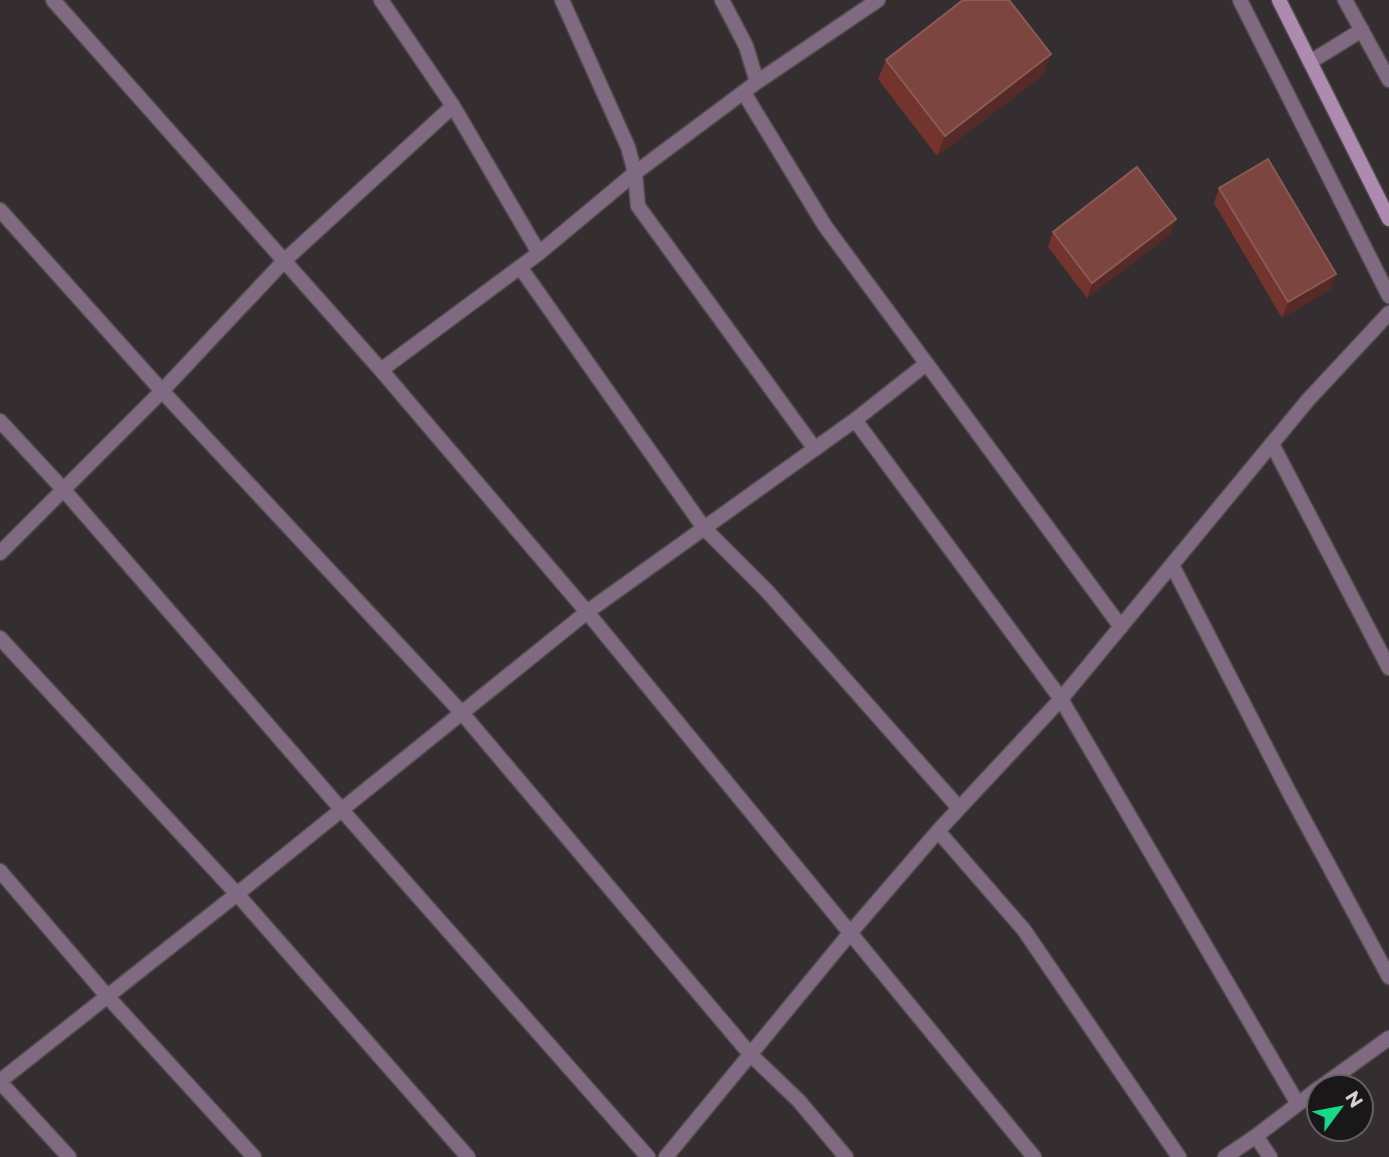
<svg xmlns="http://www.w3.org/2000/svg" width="1389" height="1157" viewBox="0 0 1389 1157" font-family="Montserrat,sans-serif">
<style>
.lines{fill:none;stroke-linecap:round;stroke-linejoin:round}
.street-casing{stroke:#524b4d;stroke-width:17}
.secondary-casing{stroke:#524b4d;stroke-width:17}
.street{stroke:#806a81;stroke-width:14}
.secondary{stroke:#ad8baf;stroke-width:14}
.wall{fill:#72342d}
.shaded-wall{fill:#552a27}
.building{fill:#7d453f;stroke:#8b5a56;stroke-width:2}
</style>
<rect width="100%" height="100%" fill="#352e30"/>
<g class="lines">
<defs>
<path id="street" d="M53 0 381 370 587 612 1034 1157
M381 0 453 106 539 253
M562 0 628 147 635 173 638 206 815 449
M722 0 746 46 757 82
M1240 0 1389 296
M1345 0 1389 80
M1310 62 1362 30
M744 93 825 226 1121 627
M0 210 162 391 462 713 750 1054 799 1101 846 1157
M520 267 704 528 766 590 959 808
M381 370 539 253 635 173 757 82 878 0
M855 420 1061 699 1298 1104
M0 421 63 489 341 809 648 1157
M1272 444 1389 668
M0 553 162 391 285 260 453 106
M1172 565 1289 792 1389 977
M0 638 237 894 468 1157
M938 831 1024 930 1179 1157
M0 871 107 996 254 1157
M0 1081 237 894 587 612 855 420 926 364
M0 1082 69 1157
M1321 1087 1389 1038
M1256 1136 1270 1157
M666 1157 851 932 938 831 1061 699 1308 400 1389 313
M1225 1157 1256 1136 1319 1088"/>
<path id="secondary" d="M1279 0 1389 219"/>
</defs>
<use href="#street" class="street-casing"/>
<use href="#secondary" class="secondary-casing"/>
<use href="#street" class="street"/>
<use href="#secondary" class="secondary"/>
</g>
<path class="wall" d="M886 60 1044 74 937 156 878 79Z
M1219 188 1331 289 1282 318 1214 203Z
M1176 219 1170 234 1087 298 1048 247 1053 232Z"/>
<path class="shaded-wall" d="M1051 54 1044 74 937 156 945 136Z
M1176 219 1170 234 1087 298 1092 283Z
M1336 274 1331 289 1282 318 1288 302Z"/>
<path class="building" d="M963 0H1009L1051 54 945 136 886 60Z
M1268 159 1336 274 1288 302 1219 188Z
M1137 167 1176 219 1092 283 1053 232Z"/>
<g transform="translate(1340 1108) rotate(58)"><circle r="33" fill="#1a1718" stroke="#656162" stroke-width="2"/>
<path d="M0-5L12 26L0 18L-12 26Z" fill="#18d989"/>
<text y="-10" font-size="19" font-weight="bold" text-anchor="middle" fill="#d5d0d2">N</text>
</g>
</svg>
